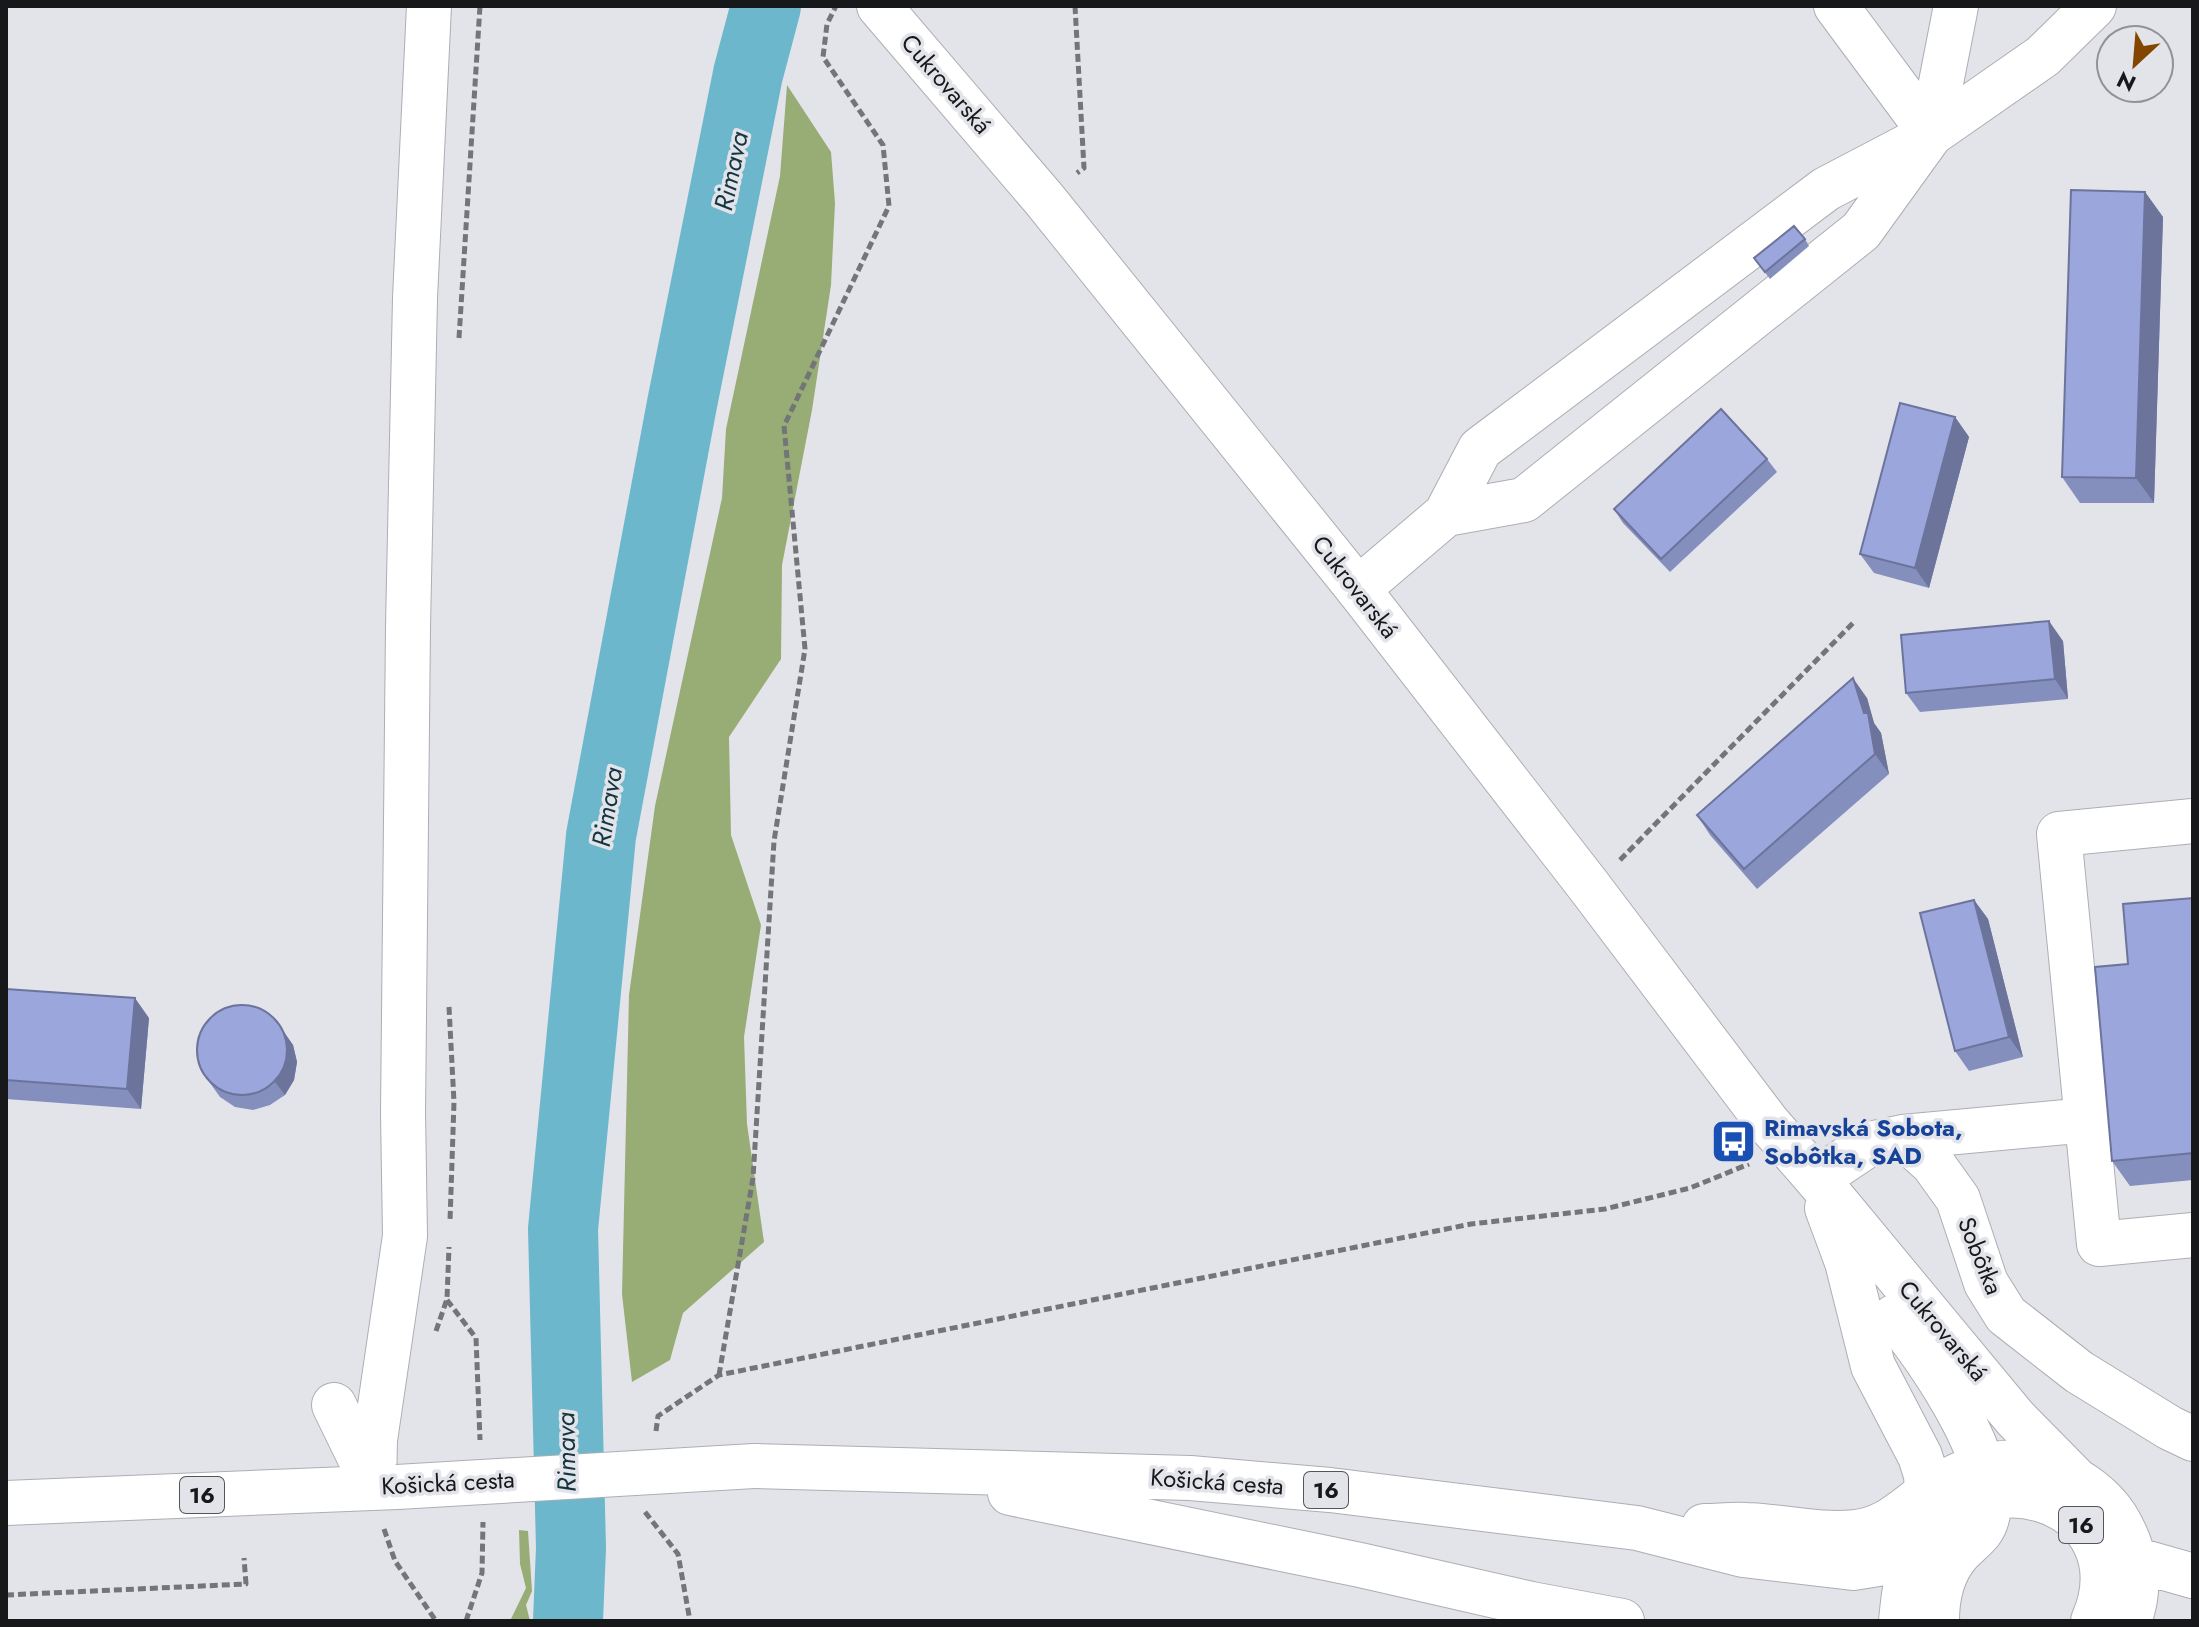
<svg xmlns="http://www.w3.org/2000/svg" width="2199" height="1627" viewBox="0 0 2199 1627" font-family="Jost,sans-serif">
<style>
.forest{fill:#98ac75}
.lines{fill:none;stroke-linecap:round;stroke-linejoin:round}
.river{stroke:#6cb7cc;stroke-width:70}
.minor-casing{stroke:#adaeb3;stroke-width:46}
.major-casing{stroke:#adaeb3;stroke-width:46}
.path{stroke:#747579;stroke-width:5;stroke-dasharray:8 4;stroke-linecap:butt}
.minor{stroke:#fff;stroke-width:44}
.major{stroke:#fff;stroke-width:44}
.major-bridge-casing{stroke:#adaeb3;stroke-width:46;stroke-linecap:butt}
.major-bridge{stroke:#fff;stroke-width:44}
.wall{fill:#858fbe}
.shaded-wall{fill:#6c749b}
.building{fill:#9ba6dd;stroke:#6c749b;stroke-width:2}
.labels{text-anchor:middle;stroke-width:7;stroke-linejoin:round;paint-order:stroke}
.shield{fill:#e3e4ea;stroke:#545558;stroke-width:2}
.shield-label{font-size:22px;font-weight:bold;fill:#17181a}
.street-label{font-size:24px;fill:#17181a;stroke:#e3e4ea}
.transit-label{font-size:24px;font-weight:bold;fill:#164399;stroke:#e3e4ea;text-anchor:start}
.water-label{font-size:26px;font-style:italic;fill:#133640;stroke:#e3e4ea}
</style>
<rect width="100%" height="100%" fill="#e3e4ea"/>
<path class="forest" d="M787 85 831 152 835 203 831 285 812 410 782 565 781 659 729 737 731 835 761 925 744 1037 747 1124 764 1242 683 1313 670 1360 632 1382 622 1294 629 995 655 806 722 498 726 429 780 176Z
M519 1530 528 1531 532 1591 526 1605 530 1621H510L526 1588 520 1564Z"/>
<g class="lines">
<path class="river" d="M568 1621 571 1548 563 1229 601 836 682 404 748 74 766 6"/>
<defs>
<path id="minor" d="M1836 6 1931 134
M1446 514 1524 500 1861 231 1931 134 2043 56 2094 6
M1358 589 1446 514 1480 449 1826 189 1931 134 1956 6
M2193 821 2059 834 2099 1244 2193 1235
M1903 1137 2087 1120
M1817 1179 1869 1144 1903 1137 1933 1164 1958 1199 1986 1283 2006 1315 2079 1372 2170 1428 2193 1439
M334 1405 371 1481
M374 1487 375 1440 405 1236 403 1113 408 627 415 298 429 6"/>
<path id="major" d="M879 6 1044 199 1358 589 1588 885 1768 1123 1817 1179 2015 1418 2074 1478
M1827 1208 1847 1262 1873 1366 1920 1456 1926 1475 1927 1493
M1894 1317C1926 1354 2016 1482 1981 1531 1975 1539 1966 1545 1959 1553 1942 1572 1937 1596 1937 1621
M754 1466 1190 1478 1330 1490 1637 1528 1743 1555 1853 1568 1878 1564 1903 1555 1929 1541
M1010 1493 1360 1565 1531 1604 1622 1621
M6 1503 397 1487
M1704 1526C1718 1526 1732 1524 1746 1525 1782 1526 1819 1536 1855 1532 1887 1529 1904 1509 1929 1492 1968 1465 2015 1452 2060 1472 2081 1481 2103 1497 2116 1517 2136 1549 2143 1585 2129 1621
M2112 1553 2193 1576
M1901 1621C1903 1603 1904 1583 1912 1567 1970 1438 2145 1501 2093 1621"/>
</defs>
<use href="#minor" class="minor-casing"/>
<use href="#major" class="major-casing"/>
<path class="path" d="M1075 6 1084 168 1077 173
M459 338 480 6
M1620 860 1855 621
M449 1007 454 1102 450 1221
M447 1300 476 1338 480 1440
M436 1331 447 1299 449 1247
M719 1375 753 1178 774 841 805 649 784 426 889 206 883 145 823 57 827 24 836 6
M656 1431 658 1416 719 1375 1471 1224 1605 1209 1690 1188 1749 1164
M645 1512 678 1554 690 1621
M384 1529 395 1561 436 1621
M6 1595 246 1584 244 1558
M466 1621 482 1573 483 1522"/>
<use href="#minor" class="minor"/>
<use href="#major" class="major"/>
<defs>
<path id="major-bridge" d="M397 1487 754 1466"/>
</defs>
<use href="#major-bridge" class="major-bridge-casing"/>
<use href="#major-bridge" class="major-bridge"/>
</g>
<path class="wall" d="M2145 192 2163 217 2154 503H2080L2062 477Z
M1805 239 1809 246 1770 279 1754 258Z
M1955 417 1969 437 1929 588 1874 573 1860 554Z
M1767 459 1777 472 1670 572 1623 523 1614 509Z
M2063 641 2068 699 1920 712 1906 693Z
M1867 698 1874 723 1881 733 1889 774 1757 889 1710 835 1697 815Z
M2193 898V1180L2130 1186 2112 1161 2128 964Z
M1974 900 1988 919 2023 1057 1969 1071 1955 1051Z
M6 989 149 1018 141 1109 6 1099Z
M273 1017 293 1045 297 1062 294 1080 285 1095 270 1105 253 1110 235 1107 220 1097 200 1069Z"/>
<path class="shaded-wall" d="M2145 192 2163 217 2154 503 2136 478Z
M1955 417 1969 437 1929 588 1915 568Z
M2049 621 2063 641 2068 699 2055 679Z
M1853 678 1867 698 1874 723 1881 733 1889 774 1875 754Z
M1974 900 1988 919 2023 1057 2009 1037Z
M135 998 149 1018 141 1109 127 1089Z
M284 1032 293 1045 297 1062 294 1080 285 1095 275 1082Z"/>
<path class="building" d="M2071 190 2145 192 2136 478 2062 477Z
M1794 226 1805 239 1765 272 1754 258Z
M1900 403 1955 417 1915 568 1860 554Z
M1721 409 1767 459 1661 559 1614 509Z
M2049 621 2055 679 1906 693 1901 635Z
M1853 678 1864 713H1868L1875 754 1744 869 1697 815Z
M2193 898V1153L2112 1161 2095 967 2128 964 2123 904Z
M1974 900 2009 1037 1955 1051 1920 913Z
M6 989 135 998 127 1089 6 1080Z
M197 1050a45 45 0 1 1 90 0a45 45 0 1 1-90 0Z"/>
<defs>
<symbol id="bus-square" viewBox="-11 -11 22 22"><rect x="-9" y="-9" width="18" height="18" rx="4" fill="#1a4fb4" stroke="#e3e4ea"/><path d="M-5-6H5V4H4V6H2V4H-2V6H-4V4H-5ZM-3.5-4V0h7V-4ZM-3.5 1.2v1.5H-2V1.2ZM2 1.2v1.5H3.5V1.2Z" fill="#fff"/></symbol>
</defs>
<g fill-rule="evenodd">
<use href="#bus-square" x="1708" y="1116" width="51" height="51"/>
</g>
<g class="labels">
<g class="shield">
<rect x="1304" y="1472" width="44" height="36" rx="6"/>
<rect x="180" y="1477" width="44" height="36" rx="6"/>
<rect x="2059" y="1507" width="44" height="36" rx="6"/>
</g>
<g class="shield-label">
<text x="1326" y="1498">16</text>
<text x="202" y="1503">16</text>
<text x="2081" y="1533">16</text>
</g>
<g class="street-label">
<text transform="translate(946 84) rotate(49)" y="8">Cukrovarská</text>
<text transform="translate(1355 587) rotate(52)" y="8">Cukrovarská</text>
<text transform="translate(1980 1256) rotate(68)" y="8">Sobôtka</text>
<text transform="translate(1943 1331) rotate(50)" y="8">Cukrovarská</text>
<text transform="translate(1217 1482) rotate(4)" y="8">Košická cesta</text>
<text transform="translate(448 1483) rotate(-3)" y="8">Košická cesta</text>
</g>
<g class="transit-label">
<text x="1764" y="1136">Rimavská Sobota,<tspan x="1764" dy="28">Sobôtka, SAD</tspan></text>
</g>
<g class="water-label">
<text transform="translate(731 171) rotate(-78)" y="9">Rimava</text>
<text transform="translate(607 807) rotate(-81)" y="9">Rimava</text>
<text transform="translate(566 1452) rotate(-91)" y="9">Rimava</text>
</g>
</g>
<rect width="2199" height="1627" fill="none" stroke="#17181a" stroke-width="16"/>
<g transform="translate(2135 64) rotate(206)"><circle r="38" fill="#e3e4ea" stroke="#919297" stroke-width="2"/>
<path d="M0-6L14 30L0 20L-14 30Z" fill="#834601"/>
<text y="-12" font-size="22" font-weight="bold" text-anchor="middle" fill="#17181a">N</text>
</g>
</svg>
